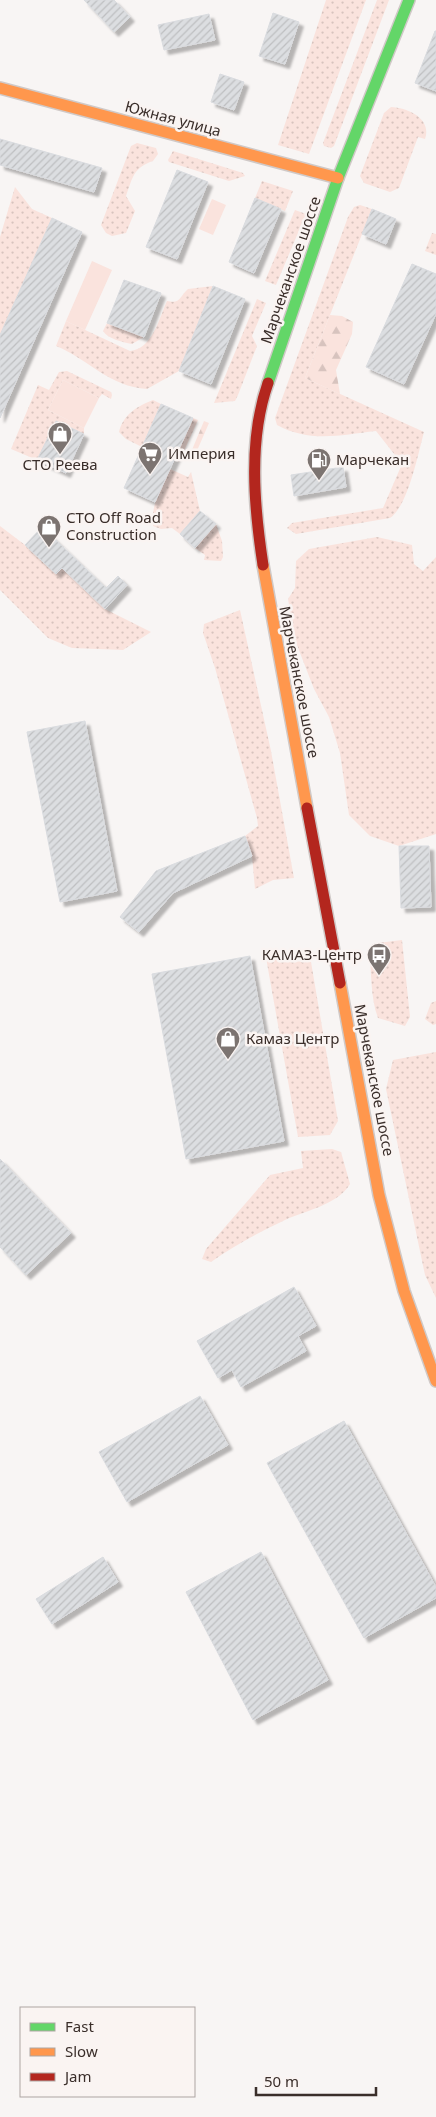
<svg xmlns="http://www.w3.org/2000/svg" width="436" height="2117" viewBox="0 0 436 2117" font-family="'Noto Sans',sans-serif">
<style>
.grass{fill:url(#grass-dots)}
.forest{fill:url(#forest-firs)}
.park{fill:#fae3dd}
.building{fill:url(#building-hatch);stroke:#d9dbdf;filter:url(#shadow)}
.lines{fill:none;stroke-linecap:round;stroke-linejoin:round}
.fast-casing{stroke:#d0c9c7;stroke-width:14}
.slow-casing{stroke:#d0c9c7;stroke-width:14}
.jam-casing{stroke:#d0c9c7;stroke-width:14}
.fast{stroke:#63d668;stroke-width:11}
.slow{stroke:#ff974d;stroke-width:11}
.jam{stroke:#b3261e;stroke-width:11}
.labels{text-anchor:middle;stroke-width:5;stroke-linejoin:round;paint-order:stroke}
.street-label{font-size:15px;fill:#3a2e2a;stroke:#faf4f2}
.poi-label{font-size:15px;fill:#3a2e2a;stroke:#faf4f2;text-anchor:start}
</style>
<defs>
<pattern id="grass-dots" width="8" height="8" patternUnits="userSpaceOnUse" patternTransform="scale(1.25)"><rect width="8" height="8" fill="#fae3dd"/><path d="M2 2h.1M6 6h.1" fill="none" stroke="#d7c3be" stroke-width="1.8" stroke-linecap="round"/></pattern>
<pattern id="forest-firs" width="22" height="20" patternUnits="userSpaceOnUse" patternTransform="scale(1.25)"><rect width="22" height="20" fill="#fae3dd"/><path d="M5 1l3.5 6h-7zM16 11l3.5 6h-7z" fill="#d7c3be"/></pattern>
<pattern id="building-hatch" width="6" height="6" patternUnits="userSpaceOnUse" patternTransform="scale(1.25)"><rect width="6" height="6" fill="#dcdee1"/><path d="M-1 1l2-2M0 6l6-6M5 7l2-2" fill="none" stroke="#bebfc1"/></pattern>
<filter id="shadow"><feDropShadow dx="4.5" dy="4.5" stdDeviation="1" flood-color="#0004"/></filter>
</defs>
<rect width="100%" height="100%" fill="#f8f5f4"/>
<path class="grass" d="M326 0H366L309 154 278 145Z
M377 0H389L334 146 331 148 324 146 323 143Z
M391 107C409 108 432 119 425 139L418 137 399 188 390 192 364 183 360 176 384 113Z
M137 143 156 148 158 154 153 161C133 168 133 177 126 196L135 211 126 233 112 236 106 233 101 225 131 146Z
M173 151 243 173 245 176 229 181 169 162 168 160Z
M262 181 293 191 285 211 255 198Z
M15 187 32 209 52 218 0 335V237Z
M360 205 372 209 305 378 424 432C418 454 408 506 390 518L296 534 287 528 292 523 383 508 402 464 376 431C340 435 310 443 277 425L275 418 348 217 354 207Z
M295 210 306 214 276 285 265 281Z
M432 233 436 234V255L425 251Z
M213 286 179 371 147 389C110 387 88 359 56 346L66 321 130 351C152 349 159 319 167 301 181 304 179 297 188 289Z
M257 299 266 303 252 336 257 346 238 395 235 401 214 403Z
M107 323 144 337 132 344C122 342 108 339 103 331Z
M67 371 111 392 112 395 111 399 102 394 99 398 63 380 48 410 84 428V434L37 460 11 449 38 385 49 390 59 372Z
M153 400 161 404 142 447 126 439 119 432C123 415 137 406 153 400Z
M193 418 198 420 179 462 174 459Z
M170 469 188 477 191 472 200 511 180 534 172 528 161 529 153 526C150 506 162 487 170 469Z
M216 524 222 541 223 557 221 561 204 560 205 555 195 548Z
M0 526 25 545 56 574 62 568 105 609 151 632 123 650 72 648 48 638 0 590Z
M377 537 412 545 414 564 423 571 436 557V834L399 846 370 836 349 815 340 753 329 717 314 689 295 640 288 599 295 588 296 561 309 549Z
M240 610 271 751 294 878 273 880 255 889 252 856 245 836 258 826 257 818 215 668 203 633 204 624Z
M402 940 410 1017 405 1026 378 1018C370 997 372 972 369 950L378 943Z
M277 949 284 961 311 962 338 1121 330 1135 298 1137 265 952Z
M436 1001V1024L433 1025 425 1019 431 1003Z
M436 1052V1298L425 1275 386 1089 393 1060Z
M332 1149 341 1152 350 1184C337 1206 302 1211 281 1222 257 1233 232 1247 211 1262L202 1259 206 1249 270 1175 303 1168 301 1151Z"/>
<path class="forest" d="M330 315 342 316 353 322 352 334 336 370 340 394 305 378Z
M204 421 209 423 193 460 189 457Z"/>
<path class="park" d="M212 199 226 205 213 235 199 229Z
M92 261 112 270 85 330 66 321Z
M63 380 99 398 84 428 48 410Z"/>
<path class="building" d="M84 0H114L130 17 114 32Z
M273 13 299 22 285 64 259 56Z
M209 14 215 40 164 50 158 25Z
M435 31H436V91L415 83Z
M220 74 244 82 234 110 211 102Z
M0 139 102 168 94 192 0 165Z
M177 170 208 182 177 259 146 247Z
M255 198 281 209 254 273 229 262Z
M372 209 396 219 386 244 362 234Z
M52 218 82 232 0 418V335Z
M412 264 436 274V314L404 384 366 367Z
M124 280 161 293 144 337 107 323Z
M213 286 245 299 211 384 179 371Z
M161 404 193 418 155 502 124 488Z
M56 421 84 434 66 473 37 460Z
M343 467 346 487 294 496 291 475Z
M200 511 216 524 195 548 180 534Z
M42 527 106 588 118 576 127 585 105 609 62 568 56 574 25 545Z
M85 721 117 891 60 902 27 732Z
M245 836 252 856 173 893 139 932 120 917 156 871Z
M399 846H429L431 907 401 908Z
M250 956 284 1141 186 1159 152 974Z
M0 1159 71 1233 26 1275 0 1247Z
M294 1287 316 1326 298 1336 306 1351 241 1387 232 1370 218 1378 197 1341Z
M200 1396 228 1445 127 1502 99 1452Z
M344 1421 436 1587V1598L364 1638 267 1463Z
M261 1552 328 1680 253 1720 186 1592Z
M103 1557 118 1582 52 1624 36 1599Z"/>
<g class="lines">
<defs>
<path id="fast" d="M268 383 338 178 409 0"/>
<path id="slow" d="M0 88 338 178
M263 565 307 808
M340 983 379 1195 404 1291 436 1381"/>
<path id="jam" d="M263 565C254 506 248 440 268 383
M307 808 340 983"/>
</defs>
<use href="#fast" class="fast-casing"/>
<use href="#slow" class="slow-casing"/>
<use href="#jam" class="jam-casing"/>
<use href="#fast" class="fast"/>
<use href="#slow" class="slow"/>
<use href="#jam" class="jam"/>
</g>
<defs>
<symbol id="shop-pin" viewBox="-11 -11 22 30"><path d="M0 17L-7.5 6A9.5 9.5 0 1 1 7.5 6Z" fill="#7c7471" stroke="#faf4f2"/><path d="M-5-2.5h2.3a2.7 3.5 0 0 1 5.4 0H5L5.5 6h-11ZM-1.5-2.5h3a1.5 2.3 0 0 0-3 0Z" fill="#fff"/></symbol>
<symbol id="supermarket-pin" viewBox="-11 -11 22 30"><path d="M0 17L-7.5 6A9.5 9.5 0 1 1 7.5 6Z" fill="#7c7471" stroke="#faf4f2"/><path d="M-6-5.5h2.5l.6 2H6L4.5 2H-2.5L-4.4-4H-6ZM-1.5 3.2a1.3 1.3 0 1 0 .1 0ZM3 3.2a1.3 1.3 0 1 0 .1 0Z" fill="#fff"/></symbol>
<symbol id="fuel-pin" viewBox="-11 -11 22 30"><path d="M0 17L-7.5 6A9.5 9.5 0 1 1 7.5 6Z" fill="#7c7471" stroke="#faf4f2"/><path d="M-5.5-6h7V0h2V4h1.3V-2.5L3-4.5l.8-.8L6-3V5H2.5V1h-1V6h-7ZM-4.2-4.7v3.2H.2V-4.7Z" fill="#fff"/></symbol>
<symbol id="bus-pin" viewBox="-11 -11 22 30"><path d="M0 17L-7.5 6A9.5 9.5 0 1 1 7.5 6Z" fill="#7c7471" stroke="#faf4f2"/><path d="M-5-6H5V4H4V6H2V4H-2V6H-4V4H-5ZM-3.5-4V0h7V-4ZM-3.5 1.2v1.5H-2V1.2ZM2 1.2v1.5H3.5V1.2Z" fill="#fff"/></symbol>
</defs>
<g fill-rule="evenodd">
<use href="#shop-pin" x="46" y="420" width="28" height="38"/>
<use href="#supermarket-pin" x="136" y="440" width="28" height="38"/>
<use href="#fuel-pin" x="305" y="446" width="28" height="38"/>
<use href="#shop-pin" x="35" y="513" width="28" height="38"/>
<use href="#bus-pin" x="365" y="941" width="28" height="38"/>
<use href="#shop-pin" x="214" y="1025" width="28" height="38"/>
</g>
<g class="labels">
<g class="street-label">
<text transform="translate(173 119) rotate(15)" y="5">Южная улица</text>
<text transform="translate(291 270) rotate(-71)" y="5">Марчеканское шоссе</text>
<text transform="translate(299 682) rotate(79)" y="5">Марчеканское шоссе</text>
<text transform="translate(374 1080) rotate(79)" y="5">Марчеканское шоссе</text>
</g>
<g class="poi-label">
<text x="168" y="459">Империя</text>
<text x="336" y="465">Марчекан</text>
<text x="60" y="470" text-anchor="middle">СТО Реева</text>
<text x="66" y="523">СТО Off Road<tspan x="66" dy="17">Construction</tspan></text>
<text x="362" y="960" text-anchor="end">КАМАЗ-Центр</text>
<text x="246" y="1044">Камаз Центр</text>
</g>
</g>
<rect x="20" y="2007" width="175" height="90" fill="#faf4f2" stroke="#ada5a2"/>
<rect x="30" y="2023" width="25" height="8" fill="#63d668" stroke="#ada5a2"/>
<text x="65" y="2032" font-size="15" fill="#3a2e2a">Fast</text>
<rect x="30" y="2048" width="25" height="8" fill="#ff974d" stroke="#ada5a2"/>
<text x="65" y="2057" font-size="15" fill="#3a2e2a">Slow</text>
<rect x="30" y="2073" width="25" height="8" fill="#b3261e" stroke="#ada5a2"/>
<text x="65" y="2082" font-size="15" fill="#3a2e2a">Jam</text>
<path d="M256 2087v8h120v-8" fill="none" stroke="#3a2e2a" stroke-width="2.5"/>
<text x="264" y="2087" font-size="15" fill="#3a2e2a" stroke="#faf4f2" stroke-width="4" paint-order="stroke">50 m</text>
</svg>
